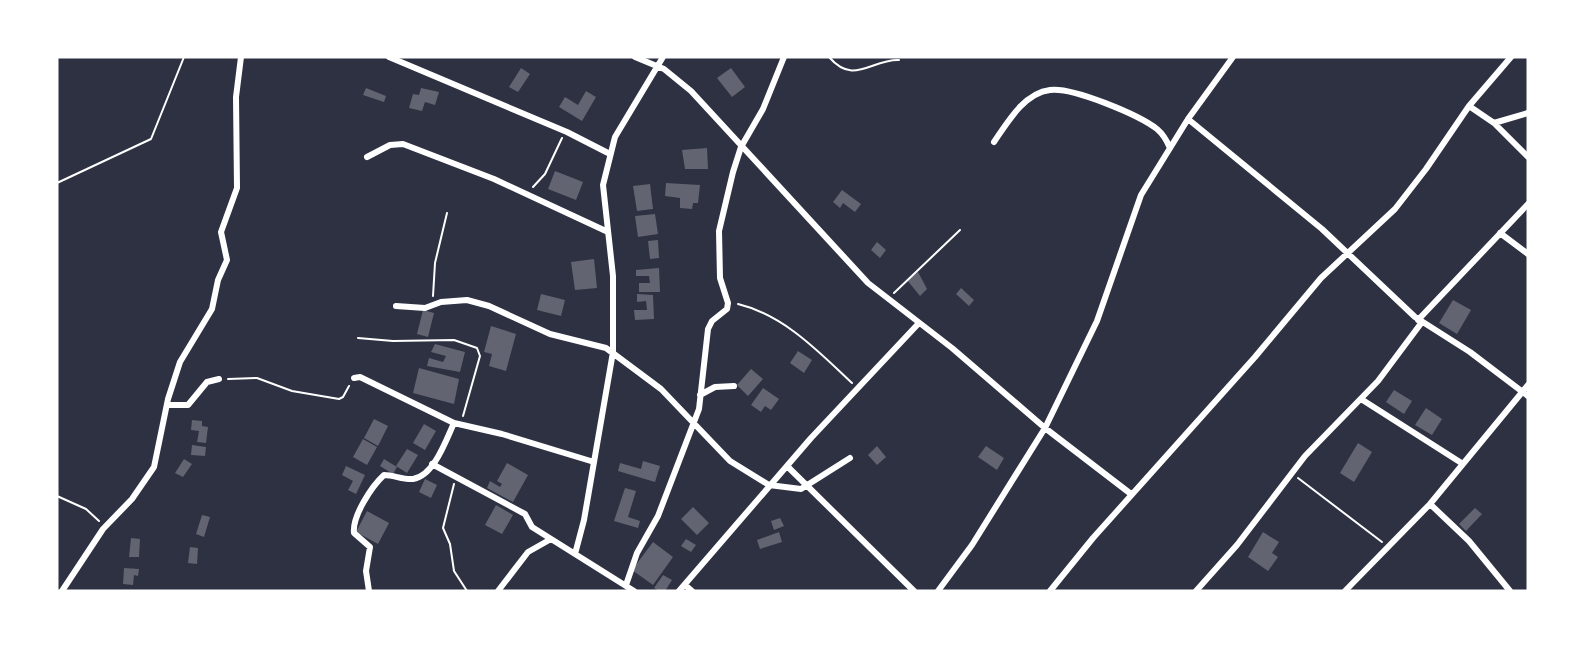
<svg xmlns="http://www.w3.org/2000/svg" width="1585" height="648" viewBox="0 0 1585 648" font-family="'Source Serif 4',serif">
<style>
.building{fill:#626471}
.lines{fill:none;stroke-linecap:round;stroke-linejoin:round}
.path{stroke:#fff;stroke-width:2}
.minor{stroke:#fff;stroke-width:6}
</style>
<rect width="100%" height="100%" fill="#2d3142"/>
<path class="building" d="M521 68 530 74 518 92 509 87Z
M731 68 745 87 732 97 717 78Z
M366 88 386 96 384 102 363 95Z
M421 88 439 92 435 105 425 102 422 111 409 108 413 94 419 95Z
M586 91 596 97 582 121 559 107 565 97 578 105Z
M707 148 708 169H685L682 150Z
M555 171 583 182 576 200 548 189Z
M666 183 700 185 698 203H693L692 209 680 208V198L665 196Z
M650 184 653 209 637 211 633 186Z
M842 190 861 204 855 212 843 203 840 208 833 202Z
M655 214 658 234 638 237 635 216Z
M658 240 659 258 650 259 648 241Z
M877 242 886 250 880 258 871 250Z
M594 259 597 288 575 290 571 262Z
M659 268 660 292H639V283H650L649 276H636V270Z
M918 272 927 289 920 296 907 280Z
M961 288 974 300 969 306 956 294Z
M541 294 565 300 561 316 537 310Z
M637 294 653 295 654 319 635 320 634 310H647L646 301 637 302Z
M1453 300 1471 310 1457 334 1439 323Z
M423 310 434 313 428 337 417 334Z
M491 326 516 334 506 371 489 366 492 354 484 352Z
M435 344 465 352 460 372 427 366 429 358 443 362 446 356 431 352Z
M798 351 812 360 804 373 790 363Z
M419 368 459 379 454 404 413 393Z
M751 369 763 379 748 396 737 385Z
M763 388 779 399 771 410 765 406 761 412 751 405Z
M1394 390 1412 401 1404 414 1386 402Z
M1426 408 1442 419 1432 435 1415 425Z
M374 419 388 426 378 446 364 438Z
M192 420 202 421V426L208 427 206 443 197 442 199 431 191 430Z
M424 424 436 431 425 450 413 443Z
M363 439 377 447 367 465 353 457Z
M1358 443 1372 452 1354 482 1340 473Z
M192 445 206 447 205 456 191 455Z
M877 446 886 457 877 465 868 455Z
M986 446 1004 458 997 470 978 457Z
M407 449 418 455 407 473 396 466Z
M184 459 192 464 183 477 175 473Z
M384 459 397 467 393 474 380 466Z
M643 461 660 466 655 482 618 471 620 463 641 469Z
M507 463 528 475 513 502 487 488 490 481 500 487 502 484 497 481Z
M346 466 365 475 356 494 348 490 353 481 342 475Z
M425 479 437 485 431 498 419 492Z
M625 488 636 491 628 517 640 521 638 528 614 521Z
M496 505 513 515 502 534 485 525Z
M693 507 709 523 697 535 681 519Z
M1475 508 1482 514 1466 531 1459 524Z
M367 511 389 523 378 544 356 532Z
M202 515 210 517 204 537 196 534Z
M780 518 784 526 774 530 771 521Z
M779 532 782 542 760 549 757 540Z
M1263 532 1279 542 1272 553 1278 557 1268 571 1248 557Z
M131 538 140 539 139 557H129Z
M686 539 696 545 691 552 681 546Z
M653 542 673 557 653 585 632 570Z
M190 547 198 548 197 564 188 563Z
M124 568 139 569 138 576 134 575 133 585 123 584Z
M663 575 672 580 665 591H659L654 588Z"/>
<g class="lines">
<path class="path" d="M829 57C854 86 871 59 899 60
M57 183 151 139 184 57
M533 187 545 174 562 138
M894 293 960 230
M433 296 435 263 447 213
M738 304C784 315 819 352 852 383
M358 338 393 341 454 340 477 348 480 356 463 416
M228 379 257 378 292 391 339 399 343 397 349 386
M1298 478 1382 542
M454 484 443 528 450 544 454 571 467 591
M57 496 86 509 99 521"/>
<path class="minor" d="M389 57 567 132 610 154
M635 57 664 69 691 91 868 283 952 348 1045 428 1131 494
M1469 106 1494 123 1528 157
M1188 119 1322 229 1415 317 1470 352 1528 396
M1494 123 1528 113
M994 142C1007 123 1024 93 1050 90 1073 87 1139 115 1157 129 1163 134 1167 141 1170 148
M367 157 390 145 403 144 494 179 608 232
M1500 233 1528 254
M396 306 425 308 441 302 467 300 489 306 550 334 606 348 661 389 730 461 769 485 801 489 850 458
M1418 320 1528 204
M354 378 360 377 454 423 502 434 594 462
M700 395 715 387 734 386
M1361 399 1463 464
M167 405H188L207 382 219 379
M432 464 525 514 532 527 634 591
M788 467 914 591
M1430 504 1469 541 1510 591
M575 554 584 520 613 352V276L603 185 615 137 663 57
M626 585 637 553 658 516 699 409 708 329 712 321 727 309 728 303 720 278 719 231 733 172 741 147 763 109 784 57
M685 585 692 591
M62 591 103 529 132 499 154 467 168 399 180 362 212 309 218 280 227 260 221 232 237 188 236 97 241 57
M369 591 366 571 370 547 354 533C352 516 372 486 384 475 394 475 403 480 413 479 434 476 446 440 454 423
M498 591 528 552 551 539
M679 591 811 438 919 323
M938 591 972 545 1045 428 1097 321 1141 195 1188 119 1233 57
M1050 591 1093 538 1255 357 1321 278 1395 209 1426 169 1469 106 1511 57
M1196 591 1237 545 1305 456 1378 381 1422 322
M1345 591 1430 504 1528 385"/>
</g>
<rect width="1585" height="648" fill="none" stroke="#ffffff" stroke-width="117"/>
</svg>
